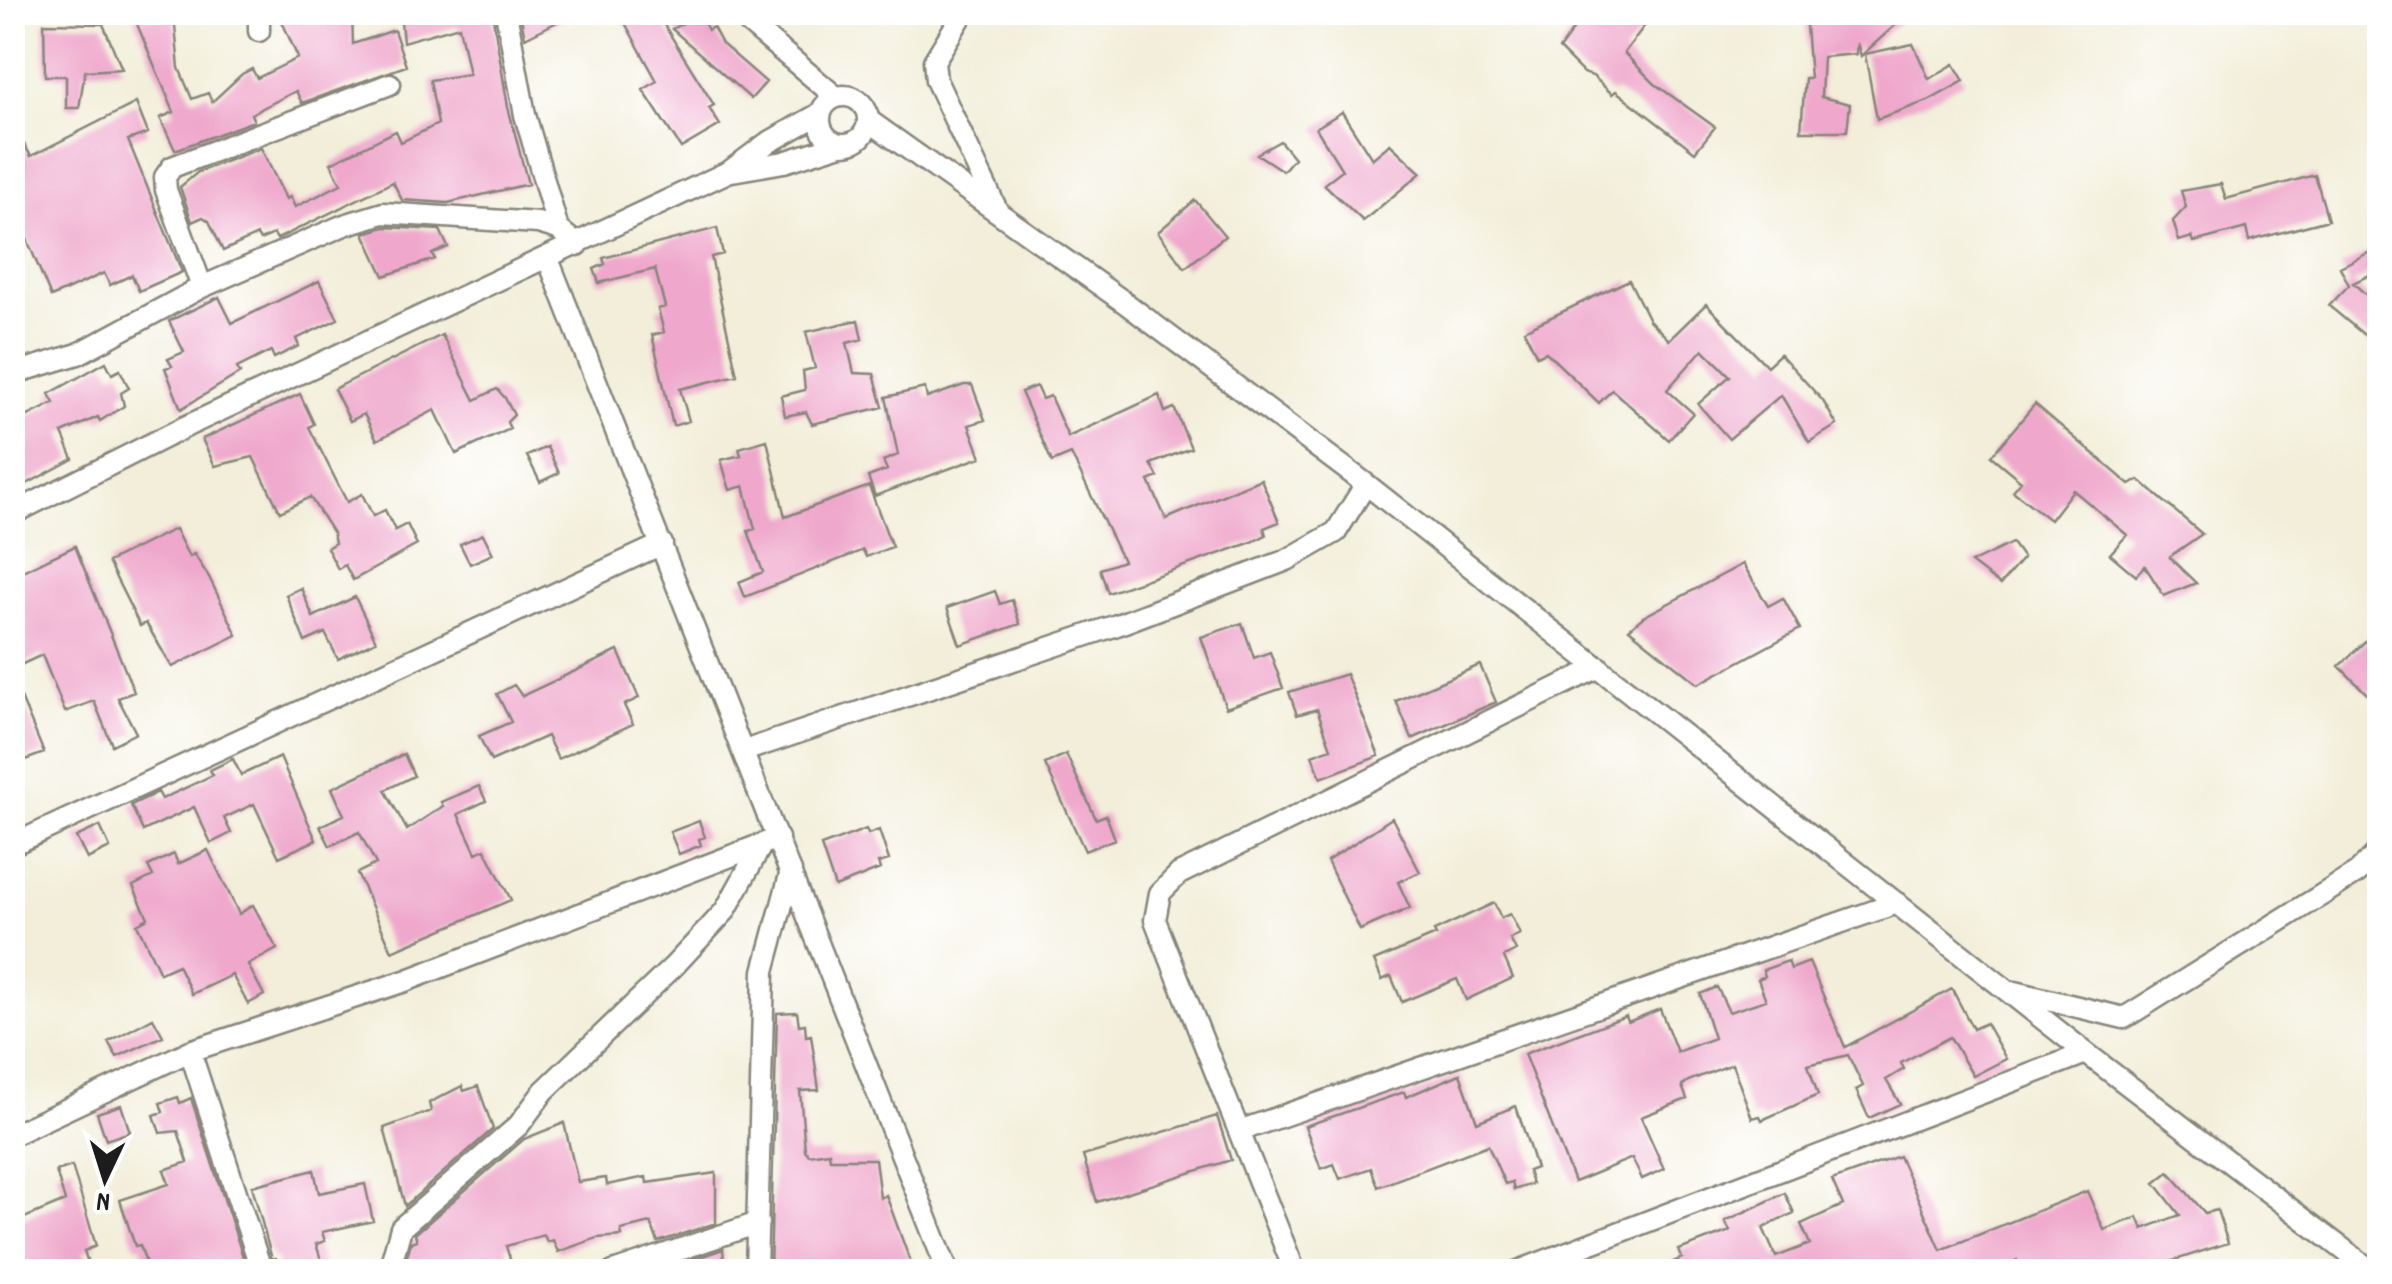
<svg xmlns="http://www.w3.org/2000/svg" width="2392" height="1284" viewBox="0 0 2392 1284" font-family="Dekko,sans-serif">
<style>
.building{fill:#efa8cc}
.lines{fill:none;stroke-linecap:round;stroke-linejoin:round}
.minor-casing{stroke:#87857a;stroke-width:25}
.minor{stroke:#fff;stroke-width:20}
</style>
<rect width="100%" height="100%" fill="#fff"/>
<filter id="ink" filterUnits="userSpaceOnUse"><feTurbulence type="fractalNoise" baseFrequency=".01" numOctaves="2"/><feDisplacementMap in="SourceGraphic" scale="20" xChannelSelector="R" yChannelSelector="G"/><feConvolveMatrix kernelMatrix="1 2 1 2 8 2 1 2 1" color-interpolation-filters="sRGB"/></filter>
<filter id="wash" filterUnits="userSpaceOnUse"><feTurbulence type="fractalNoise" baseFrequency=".0048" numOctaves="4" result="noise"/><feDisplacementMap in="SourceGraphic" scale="40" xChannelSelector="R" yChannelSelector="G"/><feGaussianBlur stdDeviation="2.25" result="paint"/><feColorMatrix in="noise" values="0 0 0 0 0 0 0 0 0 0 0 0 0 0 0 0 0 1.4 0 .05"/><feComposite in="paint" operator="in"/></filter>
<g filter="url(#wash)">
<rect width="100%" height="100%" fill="#f2eed9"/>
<g id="blocks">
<path class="building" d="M278 12H352L353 44 394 30 406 66 302 103 296 91 251 114 254 121 175 150 160 118 174 112 134 17 174 15 179 68 192 99 208 93 212 102 242 74 252 69 257 78 298 58Z
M400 12H492L508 107 528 184 448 203 402 200 393 182 277 239 274 234 260 240 257 235 223 251 209 221 203 217 192 222 180 187 198 172 261 148 286 199 290 197 295 207 341 184 331 163 396 131 401 142 438 124 430 80 469 74 459 26 403 42Z
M520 12H577L525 38Z
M619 12H656L714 105 709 108 720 125 681 148 643 90 657 81Z
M1586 12H1636L1648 21 1624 53 1655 84 1715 127 1695 152 1616 91 1612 94 1593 76 1583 73 1559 49Z
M1805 12H1910L1861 56 1857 43 1856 54 1823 57 1821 97 1850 104 1847 131H1801L1805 78H1810Z
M699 14 708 30 713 27 722 44 766 82 751 99 672 29Z
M44 23 103 24 122 69 85 71 79 108H66V76H45Z
M1913 44 1929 79 1954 64 1964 81 1928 101 1877 119 1865 54Z
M136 103 148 133 128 140 182 272 139 291 132 275 110 285 104 273 51 297 12 203V124L31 156Z
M1342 112 1372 159 1390 144 1421 173 1363 221 1324 184 1342 170 1316 128Z
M1280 141 1294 158 1283 171 1257 154Z
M2315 175 2328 220 2249 241 2246 228 2194 242 2192 237 2179 241 2173 221 2186 207 2181 191 2221 184 2226 199Z
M1195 200 1225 236 1185 268 1158 232Z
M385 227 440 230 448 247 432 254 435 259 384 276 364 233Z
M717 228 723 254 711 257 737 375 680 389 689 421 673 426 652 335 664 332 658 309 665 307 655 269 599 283 594 269 605 264 603 258Z
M2380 247V270L2353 283 2380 307V348L2329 306 2349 285 2340 267Z
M1629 280 1649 320 1669 340 1706 304 1767 366 1780 354 1823 401 1837 425 1809 442 1781 395 1729 439 1698 404 1730 376 1703 349 1667 390 1693 413 1669 440 1612 390 1599 403 1546 352 1537 356 1524 330Z
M319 281 338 319 296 339 299 346 274 358 271 351 237 368 240 373 181 409 165 368 172 366 168 359 184 352 169 321 219 297 232 323Z
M858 320 862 339 847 343 854 373 874 374 883 407 812 424 806 412 785 416 781 396 805 390 803 371 815 368 806 332Z
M442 335 475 400 497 389 505 398 514 415 507 422 510 429 456 454 435 410 377 440 364 414 350 421 334 389Z
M106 362 112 374 120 370 129 388 121 393 124 406 100 421 98 417 62 433 73 459 23 486 12 465V424L54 403 49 394Z
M964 385H972L985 420 969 425 981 457 875 496 868 477 887 470 883 461 898 455 886 397 925 388 927 398Z
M1036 386 1042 399 1050 396 1068 437 1159 395 1165 412 1174 408 1191 448 1151 464 1158 477 1149 481 1166 519 1261 479 1279 522 1264 528 1266 535 1252 542 1108 593 1100 569 1123 561 1071 454 1052 462 1021 392Z
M300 394 314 424 309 427 347 502 362 494 373 516 385 510 395 530 407 524 417 545 353 580 345 565 338 569 327 548 335 543 333 533 310 497 280 512 253 457 215 466 202 439Z
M2035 404 2130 485 2139 480 2202 534 2169 557 2196 583 2164 596 2145 566 2136 576 2110 554 2127 535 2073 490 2050 520 2013 491 2021 481 1991 456Z
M767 440 785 517 869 486 892 547 866 557 863 550 745 597 739 582 763 572 748 531 755 529 744 486 730 490 721 460 741 455 739 448Z
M547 447 559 473 540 482 527 456Z
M175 529 189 557 194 554 209 577 237 635 172 667 146 623 140 626 108 562Z
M483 534 493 554 470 564 460 544Z
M2012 543 2023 558 2000 585 1971 563Z
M75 546 134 692 118 698 136 733 112 745 94 701 65 712 42 655 12 669V576Z
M1743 564 1768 606 1783 598 1800 629 1698 684 1629 629 1643 617Z
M301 588 313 617 355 597 376 641 338 659 325 633 305 642 286 595Z
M995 591 1000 604 1012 600 1020 624 960 645 947 608Z
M1242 623 1254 658 1270 652 1283 688 1226 708 1201 637Z
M2380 627V682L2367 694 2339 666Z
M618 651 639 698 624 705 633 724 558 759 547 736 491 761 479 736 511 722 497 694 514 685 522 696Z
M1480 665 1496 702 1412 739 1396 701Z
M1346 674 1379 756 1321 778 1312 755 1331 748 1317 709 1297 715 1289 692Z
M12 676 44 753 12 765Z
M404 754 414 776 385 790 407 830 443 806 441 802 479 786 486 801 458 814 476 853 485 849 511 900 392 951 357 873 376 864 359 832 330 846 320 826 344 815 332 788Z
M1066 754 1096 819 1106 815 1115 839 1085 851 1045 764Z
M280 757 316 840 279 857 254 804 224 818 231 833 211 843 194 807 143 831 131 805 158 792 162 799 213 775 210 770 233 759 241 775Z
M1392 818 1420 872 1398 882 1410 908 1360 930 1327 861Z
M699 821 705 837 699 839 701 845 679 854 670 832Z
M100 826 110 848 87 859 76 837Z
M866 829 868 834 879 830 889 860 878 863 880 869 835 887 821 846Z
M208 850 239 914 253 905 277 949 248 965 264 995 248 1004 232 975 192 994 178 965 160 973 137 924 148 918 133 886 153 876 148 866 174 854 178 864Z
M1494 903 1501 918 1510 914 1520 934 1510 939 1516 951 1504 957 1513 978 1466 1000 1457 979 1402 1002 1391 976 1382 980 1374 961 1436 935 1434 931Z
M1788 961 1791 969 1809 962 1845 1047 1952 989 1973 1029 1986 1023 2006 1059 1973 1076 1950 1037 1901 1063 1904 1069 1886 1080 1900 1104 1869 1118 1856 1090 1863 1086 1848 1055 1808 1065 1818 1095 1762 1120 1760 1116 1752 1118 1732 1064 1688 1081 1682 1086 1687 1099 1641 1117 1664 1169 1642 1179 1632 1158 1574 1182 1524 1054 1626 1016 1628 1022 1660 1009 1677 1052 1714 1038 1700 994 1717 987 1729 1012 1766 1000 1758 979 1765 976 1763 970Z
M797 1012 799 1025 805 1024 806 1036 811 1035 819 1090 800 1091 805 1150 809 1155 829 1152 830 1159H875L880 1198 886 1195 913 1269 770 1272 777 1013Z
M153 1018 163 1036 117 1057 108 1042Z
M1460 1074 1477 1122 1516 1106 1536 1168 1528 1171 1532 1184 1514 1190 1512 1182 1505 1184 1488 1145 1378 1187 1371 1168 1340 1179 1334 1164 1321 1169 1305 1126 1404 1092 1406 1097Z
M462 1086 464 1091 478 1086 493 1129 405 1206 384 1128 431 1111 429 1103Z
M178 1097 180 1103 191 1098 246 1266 231 1272H149L140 1245 135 1246 120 1200 169 1184 164 1170 188 1162 178 1131 160 1133 154 1115 163 1112 160 1103Z
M121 1105 130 1132 106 1140 97 1113Z
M1217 1116 1231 1160 1097 1202 1083 1156Z
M564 1123 578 1182 606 1178 607 1185 646 1177 647 1183 716 1173V1223L658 1242 651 1223 621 1230 622 1236 597 1238 558 1252 553 1240 547 1242 544 1235 506 1246 514 1272H412L407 1257 411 1242 417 1240 415 1234 524 1139Z
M1899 1156 1941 1250 2087 1191 2104 1230 2138 1217 2143 1229 2180 1215 2155 1183 2169 1172 2205 1213 2217 1210 2228 1243 2166 1263 2169 1272H2022L2017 1260 1994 1272H1652L1682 1258 1679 1250 1730 1231 1725 1221 1785 1193 1794 1213 1763 1228 1776 1257 1810 1244 1801 1224 1843 1205 1832 1180Z
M72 1166 96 1246 84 1251 89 1266 86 1272H12V1223L65 1201 56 1171Z
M314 1170 319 1193 365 1184 373 1221 322 1232 325 1241 316 1244 325 1272H280L276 1258 272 1259 252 1186Z
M723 1249 725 1272 668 1268Z"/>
</g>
</g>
<g filter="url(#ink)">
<use href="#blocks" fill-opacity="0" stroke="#87857a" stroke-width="2.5"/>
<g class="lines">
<defs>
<path id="minor" d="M259 12V31
M506 12 525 115 558 229
M736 12 836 97
M964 12 934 61 936 80 997 210
M820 120a24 24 0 1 1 48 0a24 24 0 1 1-48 0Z
M868 120 1124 302 1366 484 2086 1053 2373 1272
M732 171 784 162 841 144
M548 259 948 1272
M202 287 166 190 165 177 172 167 390 84
M12 374 78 354 202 287 344 225 383 213 538 223 558 229 578 245
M12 514 187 426 730 171 766 144 821 113
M744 751 1117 625 1287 560 1336 532 1366 484
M12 845 662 544
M2015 992 2124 1018 2357 873 2380 850
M190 1051 262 1272
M1239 1131 1897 903
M12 1135 190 1051 405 981 778 838
M395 1272 392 1260 401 1228 519 1125 544 1091 674 966 725 911 762 844
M613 1272 758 1223
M756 1272 764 971 791 871
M1295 1272 1155 920 1160 893 1179 874 1599 667
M1516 1272 2086 1053"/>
</defs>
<use href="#minor" class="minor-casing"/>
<use href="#minor" class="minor"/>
</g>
</g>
<rect width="2392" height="1284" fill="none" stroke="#fff" stroke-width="50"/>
<g transform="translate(105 1179) rotate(184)" stroke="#ffffff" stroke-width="8" paint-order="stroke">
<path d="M0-8L18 38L0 25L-18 38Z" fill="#1c1c1c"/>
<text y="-15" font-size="28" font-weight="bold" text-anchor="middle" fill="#1c1c1c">N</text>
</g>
</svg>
